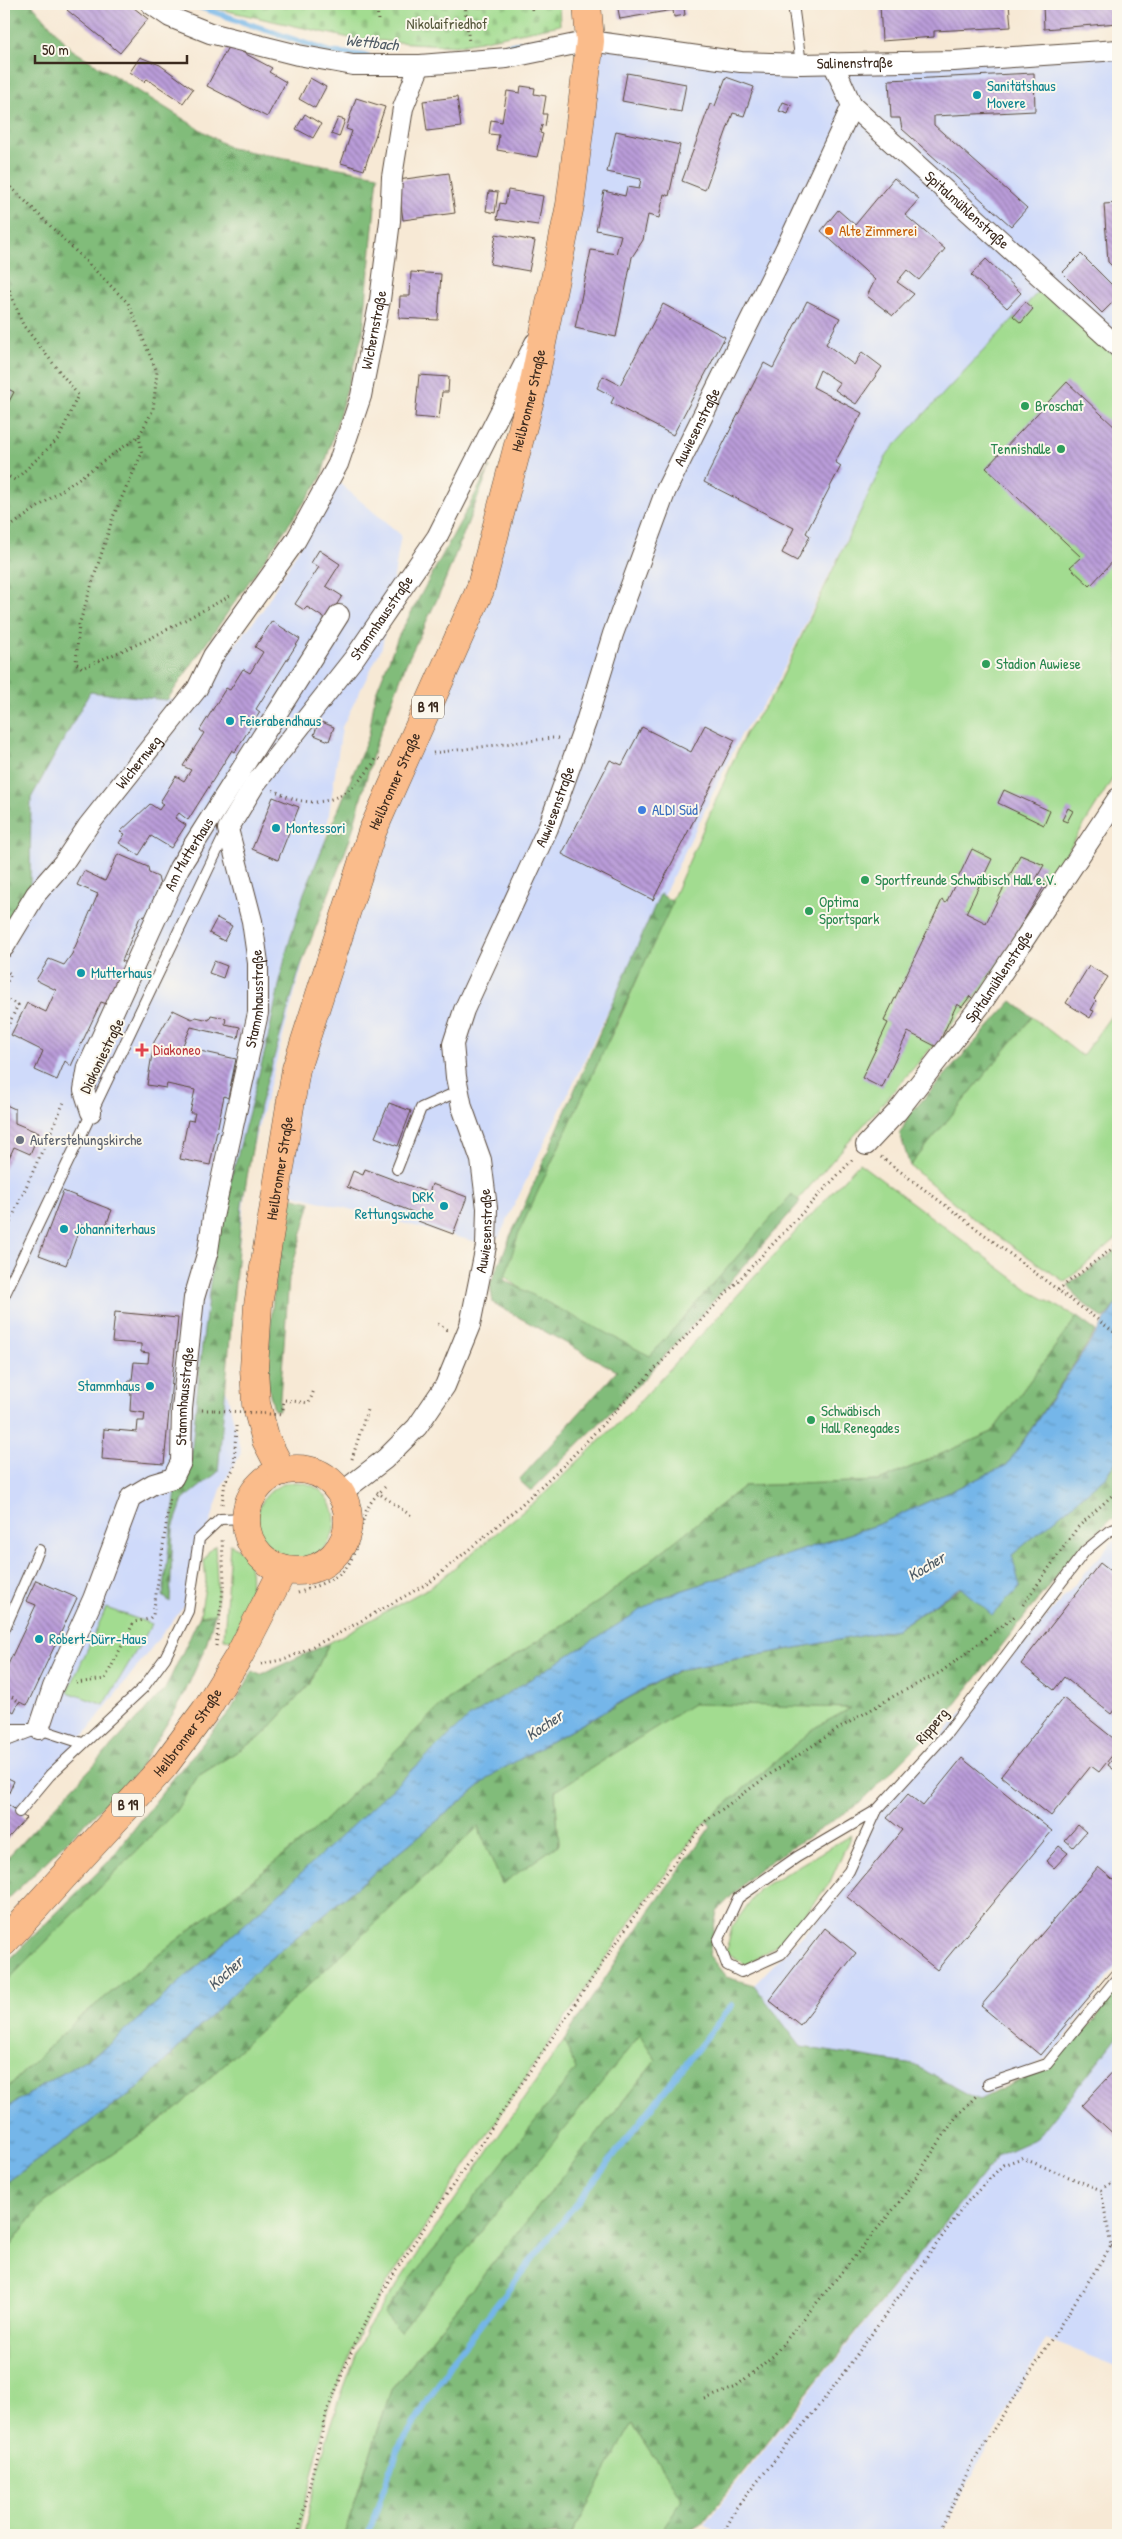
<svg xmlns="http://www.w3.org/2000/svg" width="1122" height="2539" viewBox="0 0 1122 2539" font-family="'Patrick Hand',sans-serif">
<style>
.built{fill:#cfdafa}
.green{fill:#a2dc90;stroke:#6e8357}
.forest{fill:url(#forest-firs);stroke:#5e734c}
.cemetery{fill:url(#cemetery-stones);stroke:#6e8357}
.water{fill:url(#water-ripples);stroke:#587084}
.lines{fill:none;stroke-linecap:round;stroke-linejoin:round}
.stream{stroke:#74b6e9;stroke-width:6}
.building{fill:url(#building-back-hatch)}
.lane-casing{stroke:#574739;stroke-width:12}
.street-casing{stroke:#574739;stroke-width:22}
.primary-casing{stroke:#574739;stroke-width:29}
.path{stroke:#574739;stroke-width:3;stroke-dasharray:1 4;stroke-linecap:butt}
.lane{stroke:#fff;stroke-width:10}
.street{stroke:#fff;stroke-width:20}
.primary{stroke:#fabc8b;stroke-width:28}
.path-bridge{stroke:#574739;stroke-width:3;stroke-dasharray:1 4;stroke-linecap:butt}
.culture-dot{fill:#0f9aa8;stroke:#fbf7ec;stroke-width:2}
.food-dot{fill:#e8710a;stroke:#fbf7ec;stroke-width:2}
.leisure-dot{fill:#2e9e5b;stroke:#fbf7ec;stroke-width:2}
.shop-dot{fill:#3f7fe0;stroke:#fbf7ec;stroke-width:2}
.health-dot{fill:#e0444e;stroke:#fbf7ec;stroke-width:2}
.worship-dot{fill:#6b7280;stroke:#fbf7ec;stroke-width:2}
.labels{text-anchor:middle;stroke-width:4;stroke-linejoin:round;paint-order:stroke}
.shield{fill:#fbf7ec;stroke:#75685c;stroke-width:1}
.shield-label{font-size:14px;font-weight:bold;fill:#3b2a1e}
.park-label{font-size:15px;fill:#55563a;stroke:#fbf7ec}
.street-label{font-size:15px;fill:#3b2a1e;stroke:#fbf7ec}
.culture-label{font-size:15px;fill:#0d838f;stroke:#fbf7ec;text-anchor:start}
.food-label{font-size:15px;fill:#c56008;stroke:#fbf7ec;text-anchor:start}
.leisure-label{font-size:15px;fill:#27864d;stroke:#fbf7ec;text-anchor:start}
.shop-label{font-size:15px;fill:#366cbe;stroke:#fbf7ec;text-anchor:start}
.health-label{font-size:15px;fill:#be3a42;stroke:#fbf7ec;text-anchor:start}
.worship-label{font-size:15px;fill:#5b616d;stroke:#fbf7ec;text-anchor:start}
.water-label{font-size:16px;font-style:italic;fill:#4f5b65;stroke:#fbf7ec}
</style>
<defs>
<pattern id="forest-firs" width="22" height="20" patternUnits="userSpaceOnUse" patternTransform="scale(1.25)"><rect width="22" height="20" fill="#81bc7a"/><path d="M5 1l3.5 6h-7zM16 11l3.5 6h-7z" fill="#6b9963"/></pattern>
<pattern id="cemetery-stones" width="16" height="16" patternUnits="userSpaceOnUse" patternTransform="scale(1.25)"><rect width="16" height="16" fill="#a2dc90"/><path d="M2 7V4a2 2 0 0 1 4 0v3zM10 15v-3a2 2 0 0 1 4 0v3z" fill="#8cbd7c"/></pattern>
<pattern id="water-ripples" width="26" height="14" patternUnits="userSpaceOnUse" patternTransform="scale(1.25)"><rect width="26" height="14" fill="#74b6e9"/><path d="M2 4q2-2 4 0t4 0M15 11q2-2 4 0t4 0" fill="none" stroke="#6094bc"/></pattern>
<pattern id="building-back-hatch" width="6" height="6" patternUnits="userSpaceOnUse" patternTransform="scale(1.25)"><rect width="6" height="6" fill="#b99cd9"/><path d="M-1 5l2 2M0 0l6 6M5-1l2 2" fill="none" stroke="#987faf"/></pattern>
</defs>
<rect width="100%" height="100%" fill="#fbf7ec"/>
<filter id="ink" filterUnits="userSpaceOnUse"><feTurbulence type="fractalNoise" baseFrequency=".02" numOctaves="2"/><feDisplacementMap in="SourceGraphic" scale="10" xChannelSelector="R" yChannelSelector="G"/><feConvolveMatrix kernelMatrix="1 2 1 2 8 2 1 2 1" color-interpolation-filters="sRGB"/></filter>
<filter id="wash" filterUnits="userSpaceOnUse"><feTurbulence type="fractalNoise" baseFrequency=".0096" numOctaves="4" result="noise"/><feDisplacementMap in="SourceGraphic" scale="20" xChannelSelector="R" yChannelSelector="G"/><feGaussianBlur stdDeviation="1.12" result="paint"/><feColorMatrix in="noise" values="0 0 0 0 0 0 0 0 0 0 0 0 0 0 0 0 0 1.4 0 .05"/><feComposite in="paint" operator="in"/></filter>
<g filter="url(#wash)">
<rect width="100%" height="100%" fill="#f7e9d5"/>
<path class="built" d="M591 43 741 63 1118 49V359L1040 290 888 453 773 691 742 733 499 1237 477 1242 291 1194 296 1069 372 832 480 590Z
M338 482 401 535 382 647 342 727 311 934 248 1165 224 1380 241 1453 222 1486 183 1607 4 1839V935L30 885 31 798 90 692 190 701 262 611Z
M1118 1540V1964L1054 2053 979 2100 914 2065 801 2048 754 1985 839 1897 868 1819 1112 1542Z
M1118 2036V2367L1046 2339 940 2535H721L704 2524 999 2155 1037 2138Z"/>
<path class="green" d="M1040 290 1118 359V770L982 990 640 1380 499 1272 510 1236 620 1018 745 734 775 692 888 453Z
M1118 1006V1237L1065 1282 980 1224 910 1166 1032 1017 1082 1056Z
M859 1163 1033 1293 1077 1317 992 1432 879 1481 744 1486 601 1600 447 1700 312 1833 79 2018 4 2091V1984L175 1812 198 1776 262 1736 309 1685 329 1643 432 1586 544 1494 633 1409Z
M257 1521a39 39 0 1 1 78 0a39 39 0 1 1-78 0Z
M230 1544C268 1562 244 1612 233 1640L224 1639Z
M215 1545 218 1595 215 1614 200 1616 206 1581 204 1561 208 1552Z
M106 1608 152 1624 104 1705 68 1692Z
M694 1703 852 1708 816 1727 706 1821 641 1906 387 2283 358 2336 327 2411 298 2535H4V2254L43 2203 175 2110 478 1826 502 1883 559 1844 555 1791Z
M851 1835 829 1884 785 1939 747 1965 726 1952 732 1927 759 1889Z
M640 2034 656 2060 391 2390 344 2535H304C316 2466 339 2396 366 2330L564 2040 577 2069 385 2313 400 2331Z
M632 2423 683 2500 658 2535H571Z"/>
<path class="forest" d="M4 4H32L71 49 230 148 378 175 363 333 321 478 167 700 90 692 31 798 30 886 4 935Z
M490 467 440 593 406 664 375 747 350 839 300 968 260 1105 242 1205 218 1472 183 1500 173 1528 170 1602 163 1596 177 1482 190 1469 201 1354 216 1237 266 1047 286 953 304 893 369 735 375 695 398 637Z
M660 894 673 902 519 1232 504 1280 650 1356 792 1194 800 1202 648 1375 531 1491 519 1480 617 1371 493 1303 490 1284Z
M1012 1001 1032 1017 910 1166 900 1134 909 1115Z
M282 1195 311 1202 289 1278 279 1410H274L269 1390 267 1368Z
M1118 1249V1301L1104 1319 1079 1300 1068 1285Z
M1077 1317 1096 1331 1007 1465 882 1523 660 1598 272 1900 108 2046 4 2109V2091L79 2018 312 1833 447 1700 601 1600 744 1486 879 1481 992 1432Z
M1118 1458V1517L1111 1519 1075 1552 945 1718 860 1803 756 1871 717 1911 709 1955 726 1977 754 1985 801 2047 914 2065 979 2100 1047 2067 1096 2018 1118 1987V2036L1037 2138 999 2155 701 2524 683 2535H658L682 2500 632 2424 571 2535H344L391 2390 656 2060 640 2035 400 2332 384 2313 576 2069 564 2040 649 1912 711 1826 706 1821 816 1727 851 1708 693 1704 555 1791 559 1844 502 1884 478 1827 175 2110 43 2203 4 2254V2184L138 2088 259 1968 495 1773 679 1670 897 1629 1012 1555 1105 1477Z
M215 1614 205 1648 181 1701 136 1773 4 1903V1861L165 1689 200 1616Z
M329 1643 309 1685 262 1736 198 1776 175 1812 4 1984V1965L109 1861 176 1775 231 1710 253 1671 260 1675Z"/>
<path class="cemetery" d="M196 4H559L560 25 455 46 354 39Z"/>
<path class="water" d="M1118 1301V1458L1105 1477 1012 1555 1020 1587 992 1615 960 1587 897 1629 678 1670 495 1773 259 1968 138 2088 4 2184V2109L108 2046 272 1900 467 1719 660 1598 882 1523 1007 1465Z"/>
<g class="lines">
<path class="stream" d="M191 4 330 52 367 56
M479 51 556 37
M368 2535 397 2451 453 2360 732 2005"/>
</g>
<g id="blocks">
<path class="building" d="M72 4H129L148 19 120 53 67 10Z
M617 4H705V5L684 8 685 15 674 17 673 10 620 19Z
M880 4H1009L1011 27 934 31V37L882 41Z
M1043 4H1118V23L1044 29Z
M229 45 272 68 269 72 286 82 267 117 207 86Z
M140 57 160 65 193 89 183 103 147 79 144 82 130 72Z
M627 73 686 84 681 112 622 101Z
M1034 73 1035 111 934 116V125L1027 208 1011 226 902 129 900 118H891L889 80Z
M726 77 754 87 744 116 733 113 705 190 682 181 710 104 715 106Z
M310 78 326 87 315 108 299 99Z
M521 86 535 88 534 94 546 96 543 114H547L545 126 542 125 540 133 543 134 537 157 497 150 499 135 489 134 491 120 502 122 507 91 520 93Z
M457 97 461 127 427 131 423 101Z
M356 98 385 107 364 170 341 163 352 131 346 129Z
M783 102 791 105 788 114 779 111Z
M305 114 321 124 313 138 296 129Z
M338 118 345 120 339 137 331 134Z
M616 131 680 145 669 196 664 194 659 218 648 215 643 240 632 257 616 337 575 328 591 250 616 254 621 235 596 230 604 191 625 196 627 187 639 189 641 179 607 172Z
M449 173 455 213 403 220 398 180Z
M894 178 919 199 905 215 945 249 919 280 907 270 897 282 914 294 893 316 867 296 875 280 821 231 838 210 855 225Z
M508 190 543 196 538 225 497 219 500 203 505 204Z
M489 191 498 192 495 213 486 211Z
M1118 203V272L1108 262 1104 204Z
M496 234 535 241 529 271 490 264Z
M1081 254 1118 291V297L1102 313 1062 273Z
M986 259 1021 293 1007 308 971 275Z
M411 272 441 274 438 320 399 318 400 296H410Z
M807 301 840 318 826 344 854 365 862 352 882 367 856 404 835 390 840 383 820 370 813 387 862 413 835 462 841 466 806 533 810 536 797 561 782 553 794 528 704 482 764 363 773 368Z
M1025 302 1033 309 1021 323 1013 316Z
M663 304 725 337 673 435 611 403 614 397 597 388 603 376 620 385Z
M419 375 449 377 448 392H442L439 419 415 417Z
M1067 382 1118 430V546L1112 553 1116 558 1090 586 1070 567 1081 557 986 468Z
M4 387 14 392 4 411Z
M319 550 340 564 326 586 342 596 327 620 307 607 304 610 295 604 319 567 311 563Z
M272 621 300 639 256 709 260 712 235 752 232 750 188 820 179 813 175 818 186 825 171 848 151 836 139 855 119 843 125 834 120 832 150 804 159 810 163 804 160 802 176 776 184 781 191 770 183 766 204 733 200 730 226 688 230 690 243 669 250 673 263 652 255 647Z
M319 721 334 727 329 741 314 735Z
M705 725 735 740 653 900 562 854 610 760 622 765 642 727 691 752Z
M1004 790 1050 811 1044 825 998 803Z
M273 797 299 807 278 860 252 849Z
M1068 808 1073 811 1067 822 1062 820Z
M972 849 992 859 966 913 986 923 1020 855 1044 865 1036 879 1046 883 1006 950 973 999 970 996 962 1007 957 1004 937 1047 908 1032 882 1088 862 1078 888 1023 884 1021 942 900 946 903Z
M118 854 148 867 149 873 158 877 160 885 146 916 140 917 122 961 127 964 107 1004 101 1002 71 1066 65 1061 57 1080 35 1070 43 1051 11 1035 27 1003 46 1012 56 990 36 980 49 959 64 965 72 954 98 894 77 885 84 871 105 881Z
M217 918 232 926 224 941 209 933Z
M214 961 227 966 223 978 209 973Z
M1089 966 1108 977 1094 999 1096 1001 1091 1010 1094 1011 1090 1018 1066 1003Z
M173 1010 192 1019 196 1017 209 1020 211 1015 226 1018 225 1024 240 1027 238 1038 191 1027 182 1047 236 1059 228 1098 224 1096 210 1165 180 1159 188 1120 193 1121 195 1113H190L195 1090 167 1084 166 1088 147 1085 154 1042Z
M389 1103 411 1111 398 1146 375 1137Z
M4 1104 15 1109V1123L39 1133 30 1154 14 1147 4 1169Z
M365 1169 429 1193 432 1184 467 1197 453 1234 418 1221 421 1215 347 1187 353 1171 363 1175Z
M63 1191 112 1210 103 1233 81 1225 66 1265 39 1255Z
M115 1312 178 1318 164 1464 102 1459 104 1429 137 1432 138 1421H144L145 1413 130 1411 131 1393 128 1392 129 1380H132L134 1362 148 1363 149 1353 141 1352V1344L112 1342Z
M1100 1563 1118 1577V1705L1111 1714 1064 1677 1054 1690 1021 1664Z
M36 1580 77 1598 27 1705 19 1702 14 1712 9 1709 6 1715 4 1714V1673L36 1605 26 1601Z
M1063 1698 1118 1742V1748L1099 1772 1091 1766 1051 1816 1001 1776Z
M1118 1752V1773L1108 1765Z
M962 1758 1052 1831 937 1970 847 1897 902 1830 887 1818 908 1794 923 1806Z
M4 1776 14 1781 5 1802 26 1818 4 1843Z
M1078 1825 1086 1832 1073 1847 1065 1840Z
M1059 1846 1068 1853 1054 1868 1046 1861Z
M1098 1867 1118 1884V1963L1040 2055 981 2006Z
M825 1928 856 1953 800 2025 769 2000Z
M1118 2066V2138L1082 2105Z"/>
</g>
</g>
<g filter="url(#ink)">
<use href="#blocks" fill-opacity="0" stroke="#574739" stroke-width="1"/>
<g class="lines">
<defs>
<path id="lane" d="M793 4 801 64
M397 1169 421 1108 459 1091
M4 1296 226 832
M4 1630 39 1550
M4 1729H39L82 1743
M4 1742 33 1731
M877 1810 797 1857 738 1898 718 1941 727 1965 741 1972 781 1954 849 1871 877 1810 948 1732 1085 1551 1109 1531 1118 1528
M19 1812 50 1775 143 1688 165 1658 188 1611 199 1539 220 1519 246 1518
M988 2084 1047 2064 1118 1977"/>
<g id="street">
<path id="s1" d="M151 4 170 17 210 33 298 55 353 65H420L507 58 590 41 741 62 801 64 954 61 1118 50"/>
<path id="s2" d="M833 63 852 106 1118 347"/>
<path id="s3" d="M4 947 36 894 64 862 88 826 197 689 213 656 296 540 338 464 361 396 380 300 390 221 392 177 403 108 420 65"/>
<path id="s4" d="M91 1112 84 1090 88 1067 179 868 339 615"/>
<path id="s5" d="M866 1145 897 1112 980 1006 1118 798"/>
<path id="s6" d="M341 1493 385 1459 417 1427 445 1386 470 1325 486 1246 487 1208 481 1160 462 1107 456 1077 453 1044 464 1010 548 828 586 722 613 634 666 490 785 250 852 106"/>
<path id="s7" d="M39 1729 53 1687 93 1599 131 1497 153 1484 173 1478 181 1462 182 1409 194 1298 208 1251 213 1217 258 1013V963L252 921 228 829 255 784 355 657 437 537 535 343"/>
</g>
<g id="primary">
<circle cx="297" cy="1520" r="51"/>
<path id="s8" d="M282 1471 266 1440 256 1404 254 1368 258 1305 296 1069 372 832 480 590 532 392 570 205 590 41 587 4"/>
<path id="s9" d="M4 1942 164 1766 205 1711 239 1656 283 1570"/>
</g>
</defs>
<use href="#lane" class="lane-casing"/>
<use href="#street" class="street-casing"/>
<use href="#primary" class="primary-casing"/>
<path class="path" d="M377 4 378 21
M465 4 469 43
M532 4V10
M4 180 128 303 157 372 153 410 139 436 4 531
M4 276 23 325 78 395 59 438 15 480 4 474
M139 436 142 453 113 517 79 625 76 663 82 668 147 640 230 596
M433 753 552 738H561
M273 790C282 794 293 800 303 801 335 807 360 785 376 759H380
M4 970 11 974 4 988
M4 998 18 1005 4 1034
M881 1157 1118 1335
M4 1236 65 1100
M1058 1290 1118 1244
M438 1324 448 1330
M283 1409 284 1400 309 1403 314 1390
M202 1410H214
M352 1459 368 1407
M377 1492 413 1517
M222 1504 225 1482 234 1468 236 1426
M298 1593C311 1588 325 1583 337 1576 357 1563 358 1534 365 1514 369 1502 377 1495 385 1487
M1023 1605 1077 1528 1118 1490
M216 1646 224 1581 222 1538
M261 1664 286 1659 336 1635 430 1582 510 1515 567 1462 854 1158
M76 1683 105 1679 134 1622 149 1619 153 1615 170 1498
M4 1691 19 1702
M1111 2246 1118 2249
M705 2399 734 2388 773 2356 901 2200 956 2117 978 2094
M298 2535 327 2411 358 2336 387 2283 641 1906 706 1821 773 1772 838 1729 894 1696 941 1672 1015 1616
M723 2535 736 2508 829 2393 967 2202 1003 2165 1022 2158 1101 2190
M938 2535 972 2463 1111 2246 1101 2190 1118 2179"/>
<use href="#lane" class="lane"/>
<use href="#street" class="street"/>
<use href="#primary" class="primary"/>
<path class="path-bridge" d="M214 1410 282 1415"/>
</g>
</g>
<g class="culture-dot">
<circle cx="977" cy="95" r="5"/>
<circle cx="230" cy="721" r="5"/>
<circle cx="276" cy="828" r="5"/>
<circle cx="81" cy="973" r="5"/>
<circle cx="444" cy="1206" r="5"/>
<circle cx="64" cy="1229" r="5"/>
<circle cx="150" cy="1386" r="5"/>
<circle cx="39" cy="1639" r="5"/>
</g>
<circle class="food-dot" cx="829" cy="231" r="5"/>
<g class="leisure-dot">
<circle cx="1025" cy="406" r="5"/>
<circle cx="1061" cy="449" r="5"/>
<circle cx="986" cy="664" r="5"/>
<circle cx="865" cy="880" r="5"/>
<circle cx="809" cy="911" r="5"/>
<circle cx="811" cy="1420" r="5"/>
</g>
<circle class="shop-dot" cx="642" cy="810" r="5"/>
<path class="health-dot" d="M139.5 1042.5h5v5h5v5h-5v5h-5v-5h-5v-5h5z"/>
<circle class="worship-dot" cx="20" cy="1140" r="5"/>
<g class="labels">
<g class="shield">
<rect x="412" y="695.5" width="32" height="23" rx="4"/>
<rect x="112" y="1793.5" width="32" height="23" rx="4"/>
</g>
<g class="shield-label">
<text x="428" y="712">B 19</text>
<text x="128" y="1810">B 19</text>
</g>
<g class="park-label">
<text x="447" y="29">Nikolaifriedhof</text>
</g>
<g class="street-label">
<text dy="5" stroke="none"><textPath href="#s1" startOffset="718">Salinenstraße</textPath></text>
<text dy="5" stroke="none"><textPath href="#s2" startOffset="202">Spitalmühlenstraße</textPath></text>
<text dy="5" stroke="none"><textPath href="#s3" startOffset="728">Wichernstraße</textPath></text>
<text dy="5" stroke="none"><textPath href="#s8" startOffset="1120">Heilbronner Straße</textPath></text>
<text dy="5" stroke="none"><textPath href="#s6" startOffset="1168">Auwiesenstraße</textPath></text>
<text dy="5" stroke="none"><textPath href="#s7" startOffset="1220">Stammhausstraße</textPath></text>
<text dy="5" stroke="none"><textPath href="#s3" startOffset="229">Wichernweg</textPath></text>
<text dy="5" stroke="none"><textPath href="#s8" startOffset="715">Heilbronner Straße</textPath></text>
<text dy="5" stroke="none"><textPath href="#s6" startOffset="762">Auwiesenstraße</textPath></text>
<text dy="5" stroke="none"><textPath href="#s4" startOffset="282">Am Mutterhaus</textPath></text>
<text dy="5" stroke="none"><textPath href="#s5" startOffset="215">Spitalmühlenstraße</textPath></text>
<text dy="5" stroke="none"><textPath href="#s7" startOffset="785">Stammhausstraße</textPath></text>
<text transform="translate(102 1056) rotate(-64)" y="5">Diakoniestraße</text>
<text dy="5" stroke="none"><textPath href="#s8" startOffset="310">Heilbronner Straße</textPath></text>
<text dy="5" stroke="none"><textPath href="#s6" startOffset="312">Auwiesenstraße</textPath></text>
<text dy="5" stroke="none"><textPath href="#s7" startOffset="380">Stammhausstraße</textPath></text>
<text transform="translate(932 1726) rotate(-50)" y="5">Ripperg</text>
<text dy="5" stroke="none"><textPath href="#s9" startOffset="279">Heilbronner Straße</textPath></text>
</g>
<g class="culture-label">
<text x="987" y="91">Sanitätshaus<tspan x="987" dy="17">Movere</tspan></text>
<text x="240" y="726">Feierabendhaus</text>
<text x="286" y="833">Montessori</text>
<text x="91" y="978">Mutterhaus</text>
<text x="434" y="1202" text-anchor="end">DRK<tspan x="434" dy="17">Rettungswache</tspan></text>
<text x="74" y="1234">Johanniterhaus</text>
<text x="140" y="1391" text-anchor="end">Stammhaus</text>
<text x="49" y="1644">Robert-Dürr-Haus</text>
</g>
<g class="food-label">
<text x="839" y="236">Alte Zimmerei</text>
</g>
<g class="leisure-label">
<text x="1035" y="411">Broschat</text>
<text x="1051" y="454" text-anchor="end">Tennishalle</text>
<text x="996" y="669">Stadion Auwiese</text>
<text x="875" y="885">Sportfreunde Schwäbisch Hall e.V.</text>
<text x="819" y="907">Optima<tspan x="819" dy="17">Sportspark</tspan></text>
<text x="821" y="1416">Schwäbisch<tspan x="821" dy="17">Hall Renegades</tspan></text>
</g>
<g class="shop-label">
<text x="652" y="815">ALDI Süd</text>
</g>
<g class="health-label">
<text x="153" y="1055">Diakoneo</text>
</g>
<g class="worship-label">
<text x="30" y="1145">Auferstehungskirche</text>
</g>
<g class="water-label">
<text transform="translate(372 42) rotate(6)" y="6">Wettbach</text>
<text transform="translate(926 1566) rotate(-31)" y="6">Kocher</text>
<text transform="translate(544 1725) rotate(-34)" y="6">Kocher</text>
<text transform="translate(225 1973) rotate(-42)" y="6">Kocher</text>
</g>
</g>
<rect width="1122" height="2539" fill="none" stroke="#fbf7ec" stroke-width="20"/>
<path d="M35 55v8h152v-8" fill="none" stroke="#3b2a1e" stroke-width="2.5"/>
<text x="42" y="55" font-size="15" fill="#3b2a1e" stroke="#fbf7ec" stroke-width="4" paint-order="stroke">50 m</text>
</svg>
